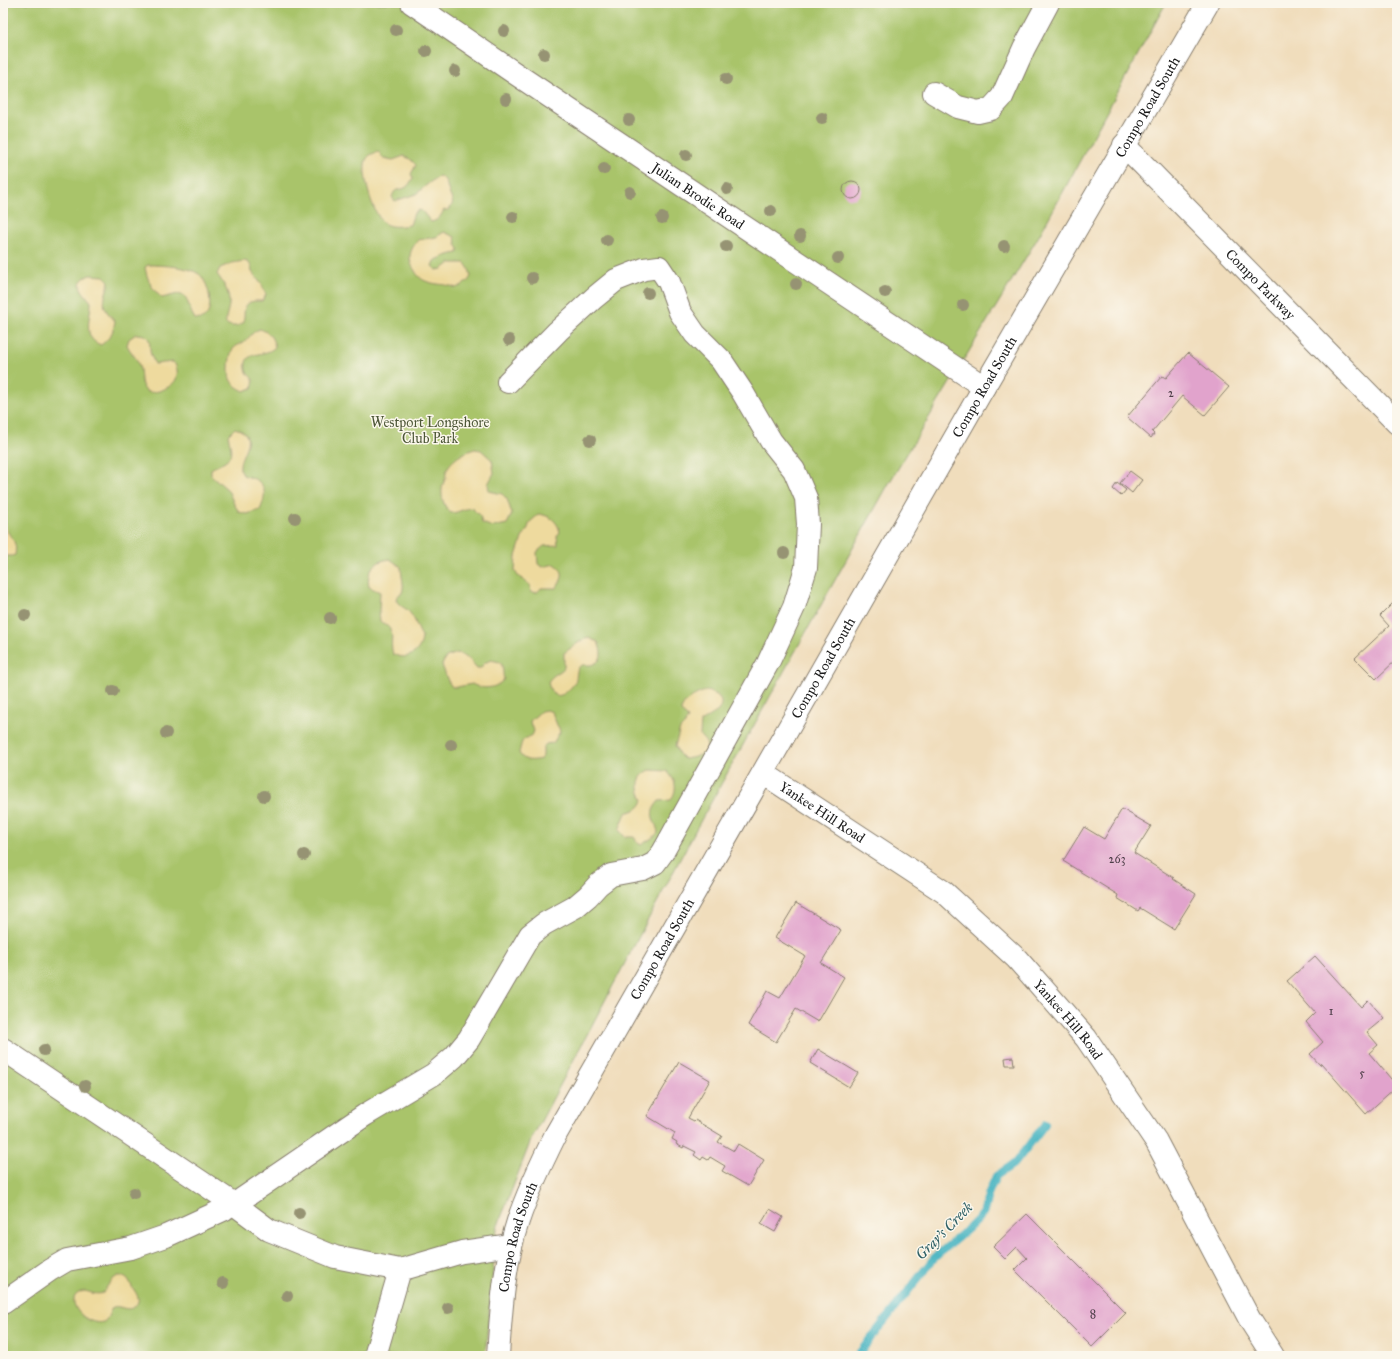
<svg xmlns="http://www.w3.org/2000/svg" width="1400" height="1359" viewBox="0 0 1400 1359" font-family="'IM FELL Great Primer',serif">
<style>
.green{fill:#a9c46b;stroke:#627044}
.sand{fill:#eeda9e;stroke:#857b5d}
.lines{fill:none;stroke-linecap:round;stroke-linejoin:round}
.stream{stroke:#45b3c1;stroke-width:8}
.building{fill:#e1a3cc}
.minor-casing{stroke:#867c6c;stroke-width:24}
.minor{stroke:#fff;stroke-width:22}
.tree{fill:#969373}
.labels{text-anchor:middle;stroke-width:3;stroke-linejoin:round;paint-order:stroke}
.number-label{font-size:12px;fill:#4d3e48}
.street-label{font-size:14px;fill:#1c1c1c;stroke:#fbf7ec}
.park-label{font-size:14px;fill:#4d5738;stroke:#fbf7ec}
.water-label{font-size:15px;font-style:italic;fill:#2e6066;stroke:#fbf7ec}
</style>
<rect width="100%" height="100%" fill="#fbf7ec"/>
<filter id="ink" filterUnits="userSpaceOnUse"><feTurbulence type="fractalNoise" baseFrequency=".025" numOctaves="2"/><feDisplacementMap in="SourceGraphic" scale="8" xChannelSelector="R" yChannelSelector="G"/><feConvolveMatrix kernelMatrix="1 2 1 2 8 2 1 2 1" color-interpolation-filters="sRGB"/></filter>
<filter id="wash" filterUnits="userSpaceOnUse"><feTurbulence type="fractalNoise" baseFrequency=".012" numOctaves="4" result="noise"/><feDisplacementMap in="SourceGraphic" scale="16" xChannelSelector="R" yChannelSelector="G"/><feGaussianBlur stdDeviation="0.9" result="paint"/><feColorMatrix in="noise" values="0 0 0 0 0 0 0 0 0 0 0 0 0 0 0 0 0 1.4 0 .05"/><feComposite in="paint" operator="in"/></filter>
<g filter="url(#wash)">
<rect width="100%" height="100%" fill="#f0ddbc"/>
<path class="green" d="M3 3H1166L1040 234 888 485 695 831 531 1140 497 1228 485 1356H3Z"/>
<path class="sand" d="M379 152 383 158 393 160 404 156 410 159 416 165 411 174 413 178C411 181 409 186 405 188 397 191 395 188 392 197L395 201 416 194 429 183 439 176C447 179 446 184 449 192 451 201 456 200 449 210H444C440 217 439 220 431 222L422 211 419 210 414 213 410 225C402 226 392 228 385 224 373 216 361 173 366 160 369 154 374 153 379 152Z
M444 232 455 237 456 244 459 249 458 253C449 254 442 257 434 261L432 266 437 270 442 269 450 263H465L469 269 471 276C468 283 463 285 456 288 448 284 440 285 432 283 423 281 419 278 415 271 407 259 409 251 418 240L436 237Z
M244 261 248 262 251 266 252 272 262 285 266 295 262 301C244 300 244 307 244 322 238 327 233 327 226 324 225 317 228 312 229 305 230 293 224 284 217 274L220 268 232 263Z
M148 265C161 265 188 266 199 274 211 283 217 324 195 319 190 312 189 303 185 296L178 294 162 298C152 289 147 280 145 267Z
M90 275 104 276 109 281C108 290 101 302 106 310 108 314 112 317 115 321 113 333 111 337 101 345 81 338 91 317 91 302 84 292 71 283 90 275Z
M260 329C269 332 273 338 275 347 265 358 243 349 246 369 248 378 257 377 252 388L244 391C238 388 233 385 230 379 228 373 229 354 233 349 236 345 242 344 246 340 252 335 252 332 260 329Z
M136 334C154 334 148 344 151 355 152 358 154 362 155 364L172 362 175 364C182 379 172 387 159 391 154 392 149 394 145 390 139 384 142 374 139 366 137 358 131 353 127 345L129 339Z
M235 428C261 436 238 454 240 469 241 471 242 473 243 475 248 477 254 478 258 481 268 489 264 501 260 510L247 514 239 512 234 504 228 490 211 475V469C231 457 234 460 228 435Z
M475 449 481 450 492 460 494 473 488 484 489 491 502 494 507 499 512 514 507 524 493 527 482 523 480 516 472 508C464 508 458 513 451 513 441 505 439 488 446 478 443 464 463 452 475 449Z
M539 514C550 516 557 520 560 532L557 536 558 545 544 546 537 552 538 564 542 567 555 564C566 573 563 578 556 588H541C538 592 537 593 531 592L530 585 518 576 515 571 516 556 522 538 528 528 530 522Z
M3 515C5 520 5 524 6 528 10 539 18 540 15 555L12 556H3Z
M390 559 401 567C401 576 405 585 402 593L397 596 396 600C400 607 405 607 410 613 416 620 417 629 422 636 422 652 407 662 393 654 388 637 399 632 380 621L379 611 380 592 369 587C366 571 374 561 390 559Z
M589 638 598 642C602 652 604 662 590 665 586 665 582 664 579 667 575 672 578 680 573 685 563 698 552 701 548 682 552 675 559 673 564 668V653L582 640Z
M458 653 469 659 477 668H481L484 663 491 660 500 662C504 667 502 673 504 679 497 689 482 690 472 684L457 687H452L448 681 442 665 446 657Z
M707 691 717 695 721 700V705L718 711 701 722 700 735C701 738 705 740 706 743 711 755 692 758 684 759L679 754 675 746 680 729 685 724 688 718 681 712C681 702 698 692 707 691Z
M547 710 552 712 557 725 559 728 560 732 553 743 546 744 543 747V756L541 759C532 761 524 762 519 753 523 737 521 742 533 734L534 730 531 726 530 721 541 711Z
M650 770 667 771C676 781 678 788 671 800L659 801C646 816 656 819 658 833L652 838 641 845 638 843 634 837H625L619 830 626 813C635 810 640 809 643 800 637 787 636 777 650 770Z
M118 1276C121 1276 125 1276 127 1278 129 1280 131 1284 132 1287 137 1294 143 1302 132 1308 126 1311 119 1305 113 1307 109 1311 108 1321 103 1322 90 1326 69 1309 75 1296 86 1285 90 1297 103 1293 108 1286 110 1280 118 1276Z"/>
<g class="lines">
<path class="stream" d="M857 1356 934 1258 969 1228 983 1214 989 1192 996 1176 1015 1163 1045 1124"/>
</g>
<g id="blocks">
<path class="building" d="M843 190a9 9 0 1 1 18 0a9 9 0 1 1-18 0Z
M1188 353 1229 387 1205 415 1182 396 1152 432 1154 434 1151 438 1127 417 1162 376 1166 378Z
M1130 471 1142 480 1132 493 1120 483Z
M1117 483 1126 490 1121 496 1113 489Z
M1397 599V659L1376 679 1355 658 1389 626 1380 616Z
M1122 809 1151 826 1134 853 1174 878 1173 879 1196 894 1174 929 1140 908 1138 911 1117 898 1118 895 1063 861 1084 827 1104 839Z
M796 903 841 930 821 963 844 977 818 1022 796 1009 776 1042 748 1025 767 991 780 998 805 956 775 938Z
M1315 956 1361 1007 1368 1000 1384 1018 1367 1032 1378 1045 1369 1053 1397 1086 1366 1114 1321 1063 1320 1065 1310 1054 1323 1042 1306 1022 1315 1013 1287 981Z
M818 1049 858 1073 849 1087 810 1063Z
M1013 1057 1014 1065H1006L1005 1058Z
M679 1062 710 1080 688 1118 694 1121 695 1120 722 1136 718 1142 734 1151 738 1144 764 1160 748 1186 722 1171 725 1166 710 1157 708 1160 703 1157 701 1160 694 1155 696 1152 684 1146 683 1148 676 1144 677 1142 672 1139 675 1133 647 1116Z
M770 1209 783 1217 775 1232 761 1224Z
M1027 1214 1126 1313 1092 1347 1015 1270 1027 1258 1017 1247 1005 1259 993 1247Z"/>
</g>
</g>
<g filter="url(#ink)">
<use href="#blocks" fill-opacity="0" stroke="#867c6c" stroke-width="1"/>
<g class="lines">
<defs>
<g id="minor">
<path id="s1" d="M412 3 513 72 984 387"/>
<path d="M934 93 958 107 978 112 991 109 1002 97 1024 48 1048 3"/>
<path id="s2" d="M1124 145 1397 423"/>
<path id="s3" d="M763 773 944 892 1017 959 1086 1038 1156 1141 1250 1320 1273 1356"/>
<path d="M3 1049 234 1204 269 1230 335 1257 400 1270"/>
<path d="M242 1199 365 1115 434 1074 454 1057 469 1039 530 935 544 924 575 907 588 896 598 885 611 875 643 869 655 863 663 852 768 663 794 607 806 568 808 524 806 498 794 470 771 441 743 393 721 360 695 334 680 312 669 282 659 267 644 269 616 280 594 298 558 331 508 382"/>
<path d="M3 1303 50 1270 67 1260 131 1248 166 1236 225 1209"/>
<path d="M375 1356 400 1270 462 1252 511 1245"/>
<path id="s4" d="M498 1356C501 1311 504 1264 518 1221 528 1191 542 1162 556 1134L984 387 1208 3"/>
</g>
</defs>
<use href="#minor" class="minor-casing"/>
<use href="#minor" class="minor"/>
</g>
<g class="tree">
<circle cx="396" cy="30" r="6"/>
<circle cx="504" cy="31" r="6"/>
<circle cx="426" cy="51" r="6"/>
<circle cx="544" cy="54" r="6"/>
<circle cx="455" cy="71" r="6"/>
<circle cx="726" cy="79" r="6"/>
<circle cx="506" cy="99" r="6"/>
<circle cx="822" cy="118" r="6"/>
<circle cx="629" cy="120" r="6"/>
<circle cx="686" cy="155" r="6"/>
<circle cx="604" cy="169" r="6"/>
<circle cx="727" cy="189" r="6"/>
<circle cx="630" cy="192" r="6"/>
<circle cx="771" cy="211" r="6"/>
<circle cx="513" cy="217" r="6"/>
<circle cx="662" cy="218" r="6"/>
<circle cx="800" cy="236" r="6"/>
<circle cx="607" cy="240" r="6"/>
<circle cx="726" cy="246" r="6"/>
<circle cx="1004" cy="246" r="6"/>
<circle cx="838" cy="258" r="6"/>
<circle cx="532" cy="278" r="6"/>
<circle cx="796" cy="284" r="6"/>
<circle cx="885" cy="292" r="6"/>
<circle cx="648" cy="293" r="6"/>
<circle cx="963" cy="305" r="6"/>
<circle cx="509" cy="340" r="6"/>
<circle cx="590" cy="440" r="6"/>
<circle cx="295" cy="518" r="6"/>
<circle cx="784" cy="553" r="6"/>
<circle cx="25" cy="615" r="6"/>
<circle cx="330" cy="618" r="6"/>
<circle cx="113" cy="691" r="6"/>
<circle cx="166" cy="733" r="6"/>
<circle cx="451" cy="745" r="6"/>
<circle cx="264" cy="796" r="6"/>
<circle cx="304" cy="855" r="6"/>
<circle cx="44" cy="1050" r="6"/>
<circle cx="85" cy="1086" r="6"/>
<circle cx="134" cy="1193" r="6"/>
<circle cx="299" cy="1213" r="6"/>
<circle cx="223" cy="1283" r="6"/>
<circle cx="287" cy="1296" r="6"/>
<circle cx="448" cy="1308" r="6"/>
</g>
</g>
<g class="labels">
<g class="number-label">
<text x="1171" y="397">2</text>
<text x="1117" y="863">263</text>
<text x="1331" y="1015">1</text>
<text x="1362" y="1077">5</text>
<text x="1093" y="1318">8</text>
</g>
<g class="street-label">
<text dy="5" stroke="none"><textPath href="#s4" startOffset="1417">Compo Road South</textPath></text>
<text dy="5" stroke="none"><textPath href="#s1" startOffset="345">Julian Brodie Road</textPath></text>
<text dy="5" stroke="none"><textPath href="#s2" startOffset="195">Compo Parkway</textPath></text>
<text dy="5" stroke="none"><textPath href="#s4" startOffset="1093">Compo Road South</textPath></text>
<text dy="5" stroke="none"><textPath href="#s4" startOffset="769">Compo Road South</textPath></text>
<text dy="5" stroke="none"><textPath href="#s3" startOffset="71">Yankee Hill Road</textPath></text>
<text dy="5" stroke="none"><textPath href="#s4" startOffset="445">Compo Road South</textPath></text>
<text dy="5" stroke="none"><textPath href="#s3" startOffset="395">Yankee Hill Road</textPath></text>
<text dy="5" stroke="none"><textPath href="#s4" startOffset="121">Compo Road South</textPath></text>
</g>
<g class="park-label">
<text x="430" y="427">Westport Longshore<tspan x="430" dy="16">Club Park</tspan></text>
</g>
<g class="water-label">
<text transform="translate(944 1231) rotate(-45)" y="5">Gray's Creek</text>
</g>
</g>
<rect width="1400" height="1359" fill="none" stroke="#fbf7ec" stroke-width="16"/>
</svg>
